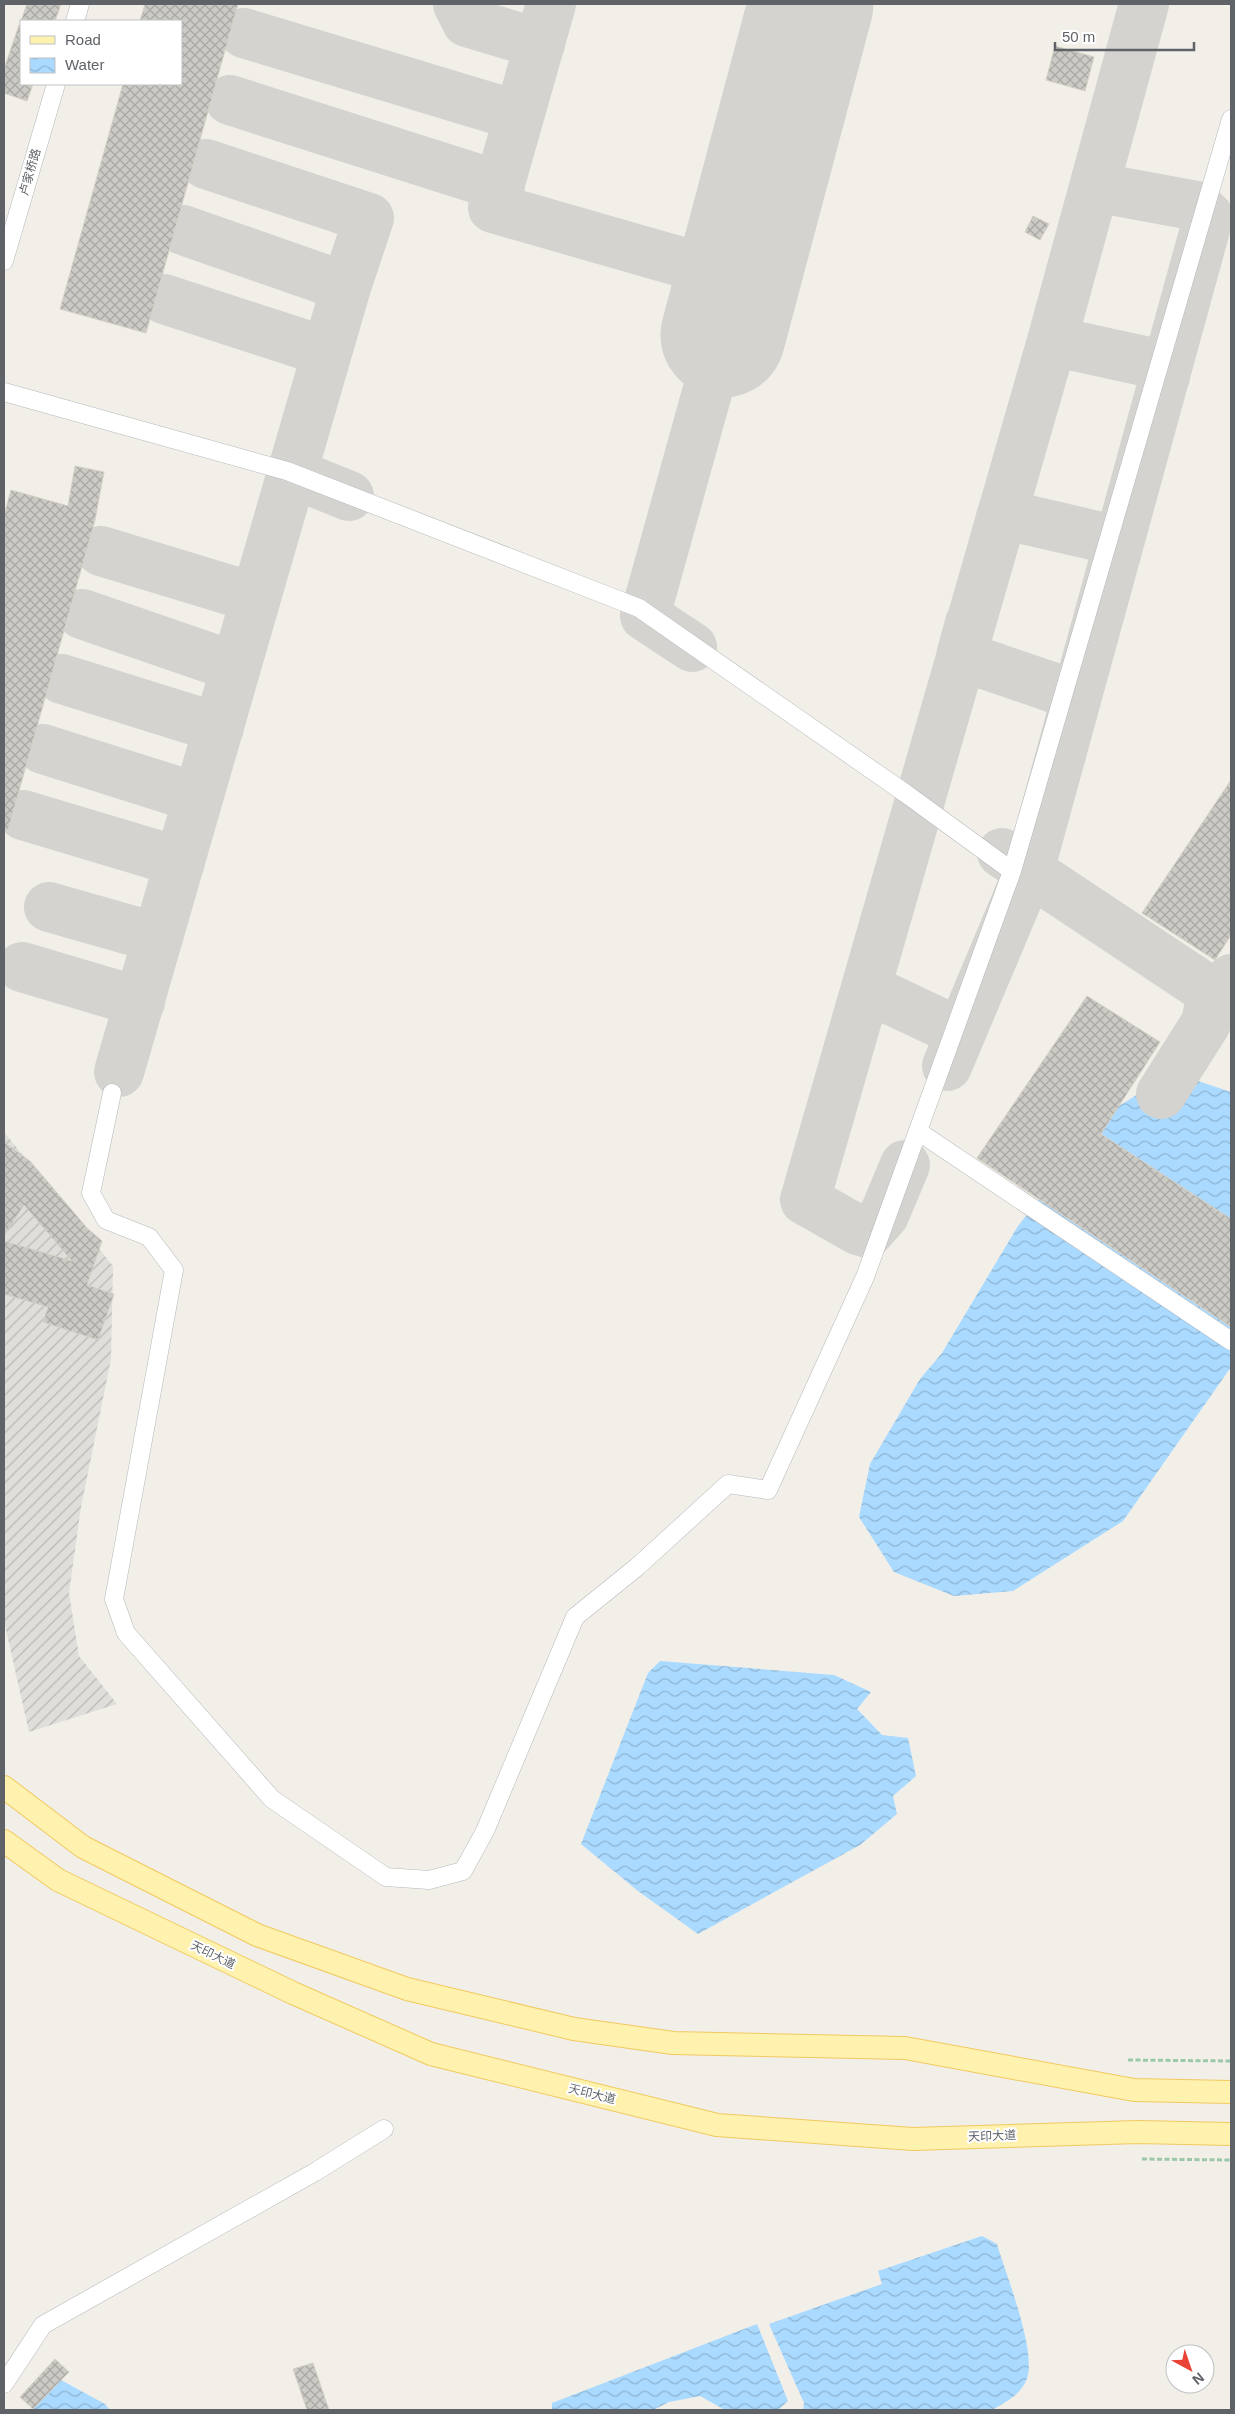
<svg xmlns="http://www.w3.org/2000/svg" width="1235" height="2414" viewBox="0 0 1235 2414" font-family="Arial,'Noto Sans SC',sans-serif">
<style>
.industrial{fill:url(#industrial-furrows)}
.water{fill:url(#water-waves)}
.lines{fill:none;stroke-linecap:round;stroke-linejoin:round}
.taxiway{stroke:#d4d3d0;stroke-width:50}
.runway{stroke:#d4d3d0;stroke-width:125}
.building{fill:url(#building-cross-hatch);stroke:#d6d1c6}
.minor-casing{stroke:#b5b8bc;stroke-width:19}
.major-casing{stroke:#f2c960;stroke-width:24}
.path{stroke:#9cc7a9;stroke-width:3;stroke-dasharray:5 2.5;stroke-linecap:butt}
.minor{stroke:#fff;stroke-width:18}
.major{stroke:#fff2af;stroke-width:22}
.labels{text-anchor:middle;stroke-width:4;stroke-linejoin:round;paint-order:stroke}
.street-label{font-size:12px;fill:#5f6368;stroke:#fff}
</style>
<defs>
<pattern id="industrial-furrows" width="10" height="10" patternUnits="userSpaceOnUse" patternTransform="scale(1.25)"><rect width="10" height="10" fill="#e0deda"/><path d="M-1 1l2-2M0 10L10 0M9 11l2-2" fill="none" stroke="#b9b8b5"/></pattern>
<pattern id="water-waves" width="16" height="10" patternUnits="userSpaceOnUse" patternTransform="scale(1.25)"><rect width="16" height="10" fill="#aadaff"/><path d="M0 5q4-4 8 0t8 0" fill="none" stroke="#8eb4d2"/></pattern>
<pattern id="building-cross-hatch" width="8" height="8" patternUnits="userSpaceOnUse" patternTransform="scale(1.25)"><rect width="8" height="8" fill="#cccac5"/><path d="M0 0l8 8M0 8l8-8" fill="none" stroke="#a9a8a4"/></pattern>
</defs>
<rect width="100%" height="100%" fill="#f1efe8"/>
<path class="industrial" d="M4 1132 113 1266 111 1359 81 1507 69 1593 79 1656 117 1704 29 1732 4 1621Z"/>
<path class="water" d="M1160 1080 1198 1081 1231 1092V1367L1123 1521 1013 1591 954 1596 894 1572 859 1517 870 1464 920 1379 942 1353 1018 1226 1108 1113Z
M660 1661 834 1675 871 1692 857 1709 882 1735 908 1738 916 1776 893 1796 897 1814 860 1845 698 1934 638 1891 581 1844 648 1673Z
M982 2236 997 2244C1005 2272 1039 2356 1026 2381 1019 2396 1005 2402 992 2410H803L804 2403 769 2324 882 2284 878 2271Z
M757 2324 788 2401 778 2410H725L700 2396 669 2402 653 2410H552V2403Z
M61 2380 105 2404 110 2410H30Z"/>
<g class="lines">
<path class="taxiway" d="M458 4 467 22 540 44
M551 4 493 208 737 278
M244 33 519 116
M230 100 500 186
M206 164 369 218 346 287 292 473 349 496
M183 230 346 287
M164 299 327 352
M1052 341 1153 363 1159 366 1165 377
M993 546 1002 514 1101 537 1108 541 1116 555
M101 551 256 598
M82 614 236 667
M970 623 961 656 1063 691 1073 710
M692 647 645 616 723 335
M62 679 219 728
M43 749 198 798
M23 815 180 862
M1002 853 1231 1005
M49 907 158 938
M22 967 140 1002
M866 988 961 1033
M947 1066 1029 871 1207 222 1208 216 1197 206 1094 187
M119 1072 292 473
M1161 1094 1206 1023 1212 992 1228 984 1231 979
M905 1165 884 1215 868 1233 858 1230 805 1200 1052 341 1144 4"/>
<path class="runway" d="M723 335 811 4"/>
</g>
<path class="building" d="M27 4H61L55 21H21Z
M145 4H238L146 333 60 309 123 84H181V21H140Z
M19 25 21 26V84H33L27 101 4 93V69Z
M1055 46 1094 57 1085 91 1046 80Z
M1033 216 1049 224 1040 240 1025 232Z
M75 466 104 472 95 520 8 830 4 829V515L11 490 68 506Z
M1231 780V935L1215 960 1142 913Z
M1087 996 1160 1042 1101 1134 1231 1219V1327L977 1158Z
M4 1142 30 1161 87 1228 102 1241 87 1285 114 1294 98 1340 43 1322 48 1307 4 1294V1241L72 1261 24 1205 4 1236Z
M55 2359 69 2372 33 2409 20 2397Z
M313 2363 329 2410H307L293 2369Z"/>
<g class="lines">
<defs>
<path id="minor" d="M75 21 80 4
M4 261 56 84
M4 392 287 471 639 608 905 793 1012 871 865 1277 768 1490 728 1484 637 1567 575 1617 485 1831 463 1871 429 1880 386 1877 272 1799 126 1633 114 1599 174 1270 149 1237 106 1220 91 1193 112 1093
M1012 871 1231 119
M919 1132 1231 1341
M4 2384 43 2325 315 2172 384 2129"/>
<path id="major" d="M4 1787 83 1847 257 1935 407 1989 574 2029 673 2043 905 2048 1134 2090 1231 2092
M4 1841 58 1880 293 1993 431 2054 717 2125 913 2139 1138 2132 1231 2134"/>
</defs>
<use href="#minor" class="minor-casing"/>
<use href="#major" class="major-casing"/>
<path class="path" d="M1128 2060 1231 2061
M1142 2159 1231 2160"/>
<use href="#minor" class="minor"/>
<use href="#major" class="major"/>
</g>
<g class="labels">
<g class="street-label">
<text transform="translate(30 172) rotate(-74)" y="4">卢家桥路</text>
<text transform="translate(213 1955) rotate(26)" y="4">天印大道</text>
<text transform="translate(592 2094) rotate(14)" y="4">天印大道</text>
<text transform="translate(992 2136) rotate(-2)" y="4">天印大道</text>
</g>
</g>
<rect width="1235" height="2414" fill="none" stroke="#5f6368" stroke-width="10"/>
<rect x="20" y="20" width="162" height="65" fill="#ffffff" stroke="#bfc1c3"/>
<rect x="30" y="36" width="25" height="8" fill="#fff2af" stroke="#bfc1c3"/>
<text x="65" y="45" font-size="15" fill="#5f6368">Road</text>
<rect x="30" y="58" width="25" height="15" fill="url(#water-waves)" stroke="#bfc1c3"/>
<text x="65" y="70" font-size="15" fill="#5f6368">Water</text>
<g transform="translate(1190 2369) rotate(140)"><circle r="24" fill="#ffffff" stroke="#bfc1c3"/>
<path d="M0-4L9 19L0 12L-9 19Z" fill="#ea4335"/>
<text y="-8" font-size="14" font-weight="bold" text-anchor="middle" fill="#5f6368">N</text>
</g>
<path d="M1055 42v8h139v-8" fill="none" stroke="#5f6368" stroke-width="2.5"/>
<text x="1062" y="42" font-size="15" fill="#5f6368" stroke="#ffffff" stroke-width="4" paint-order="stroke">50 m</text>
</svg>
